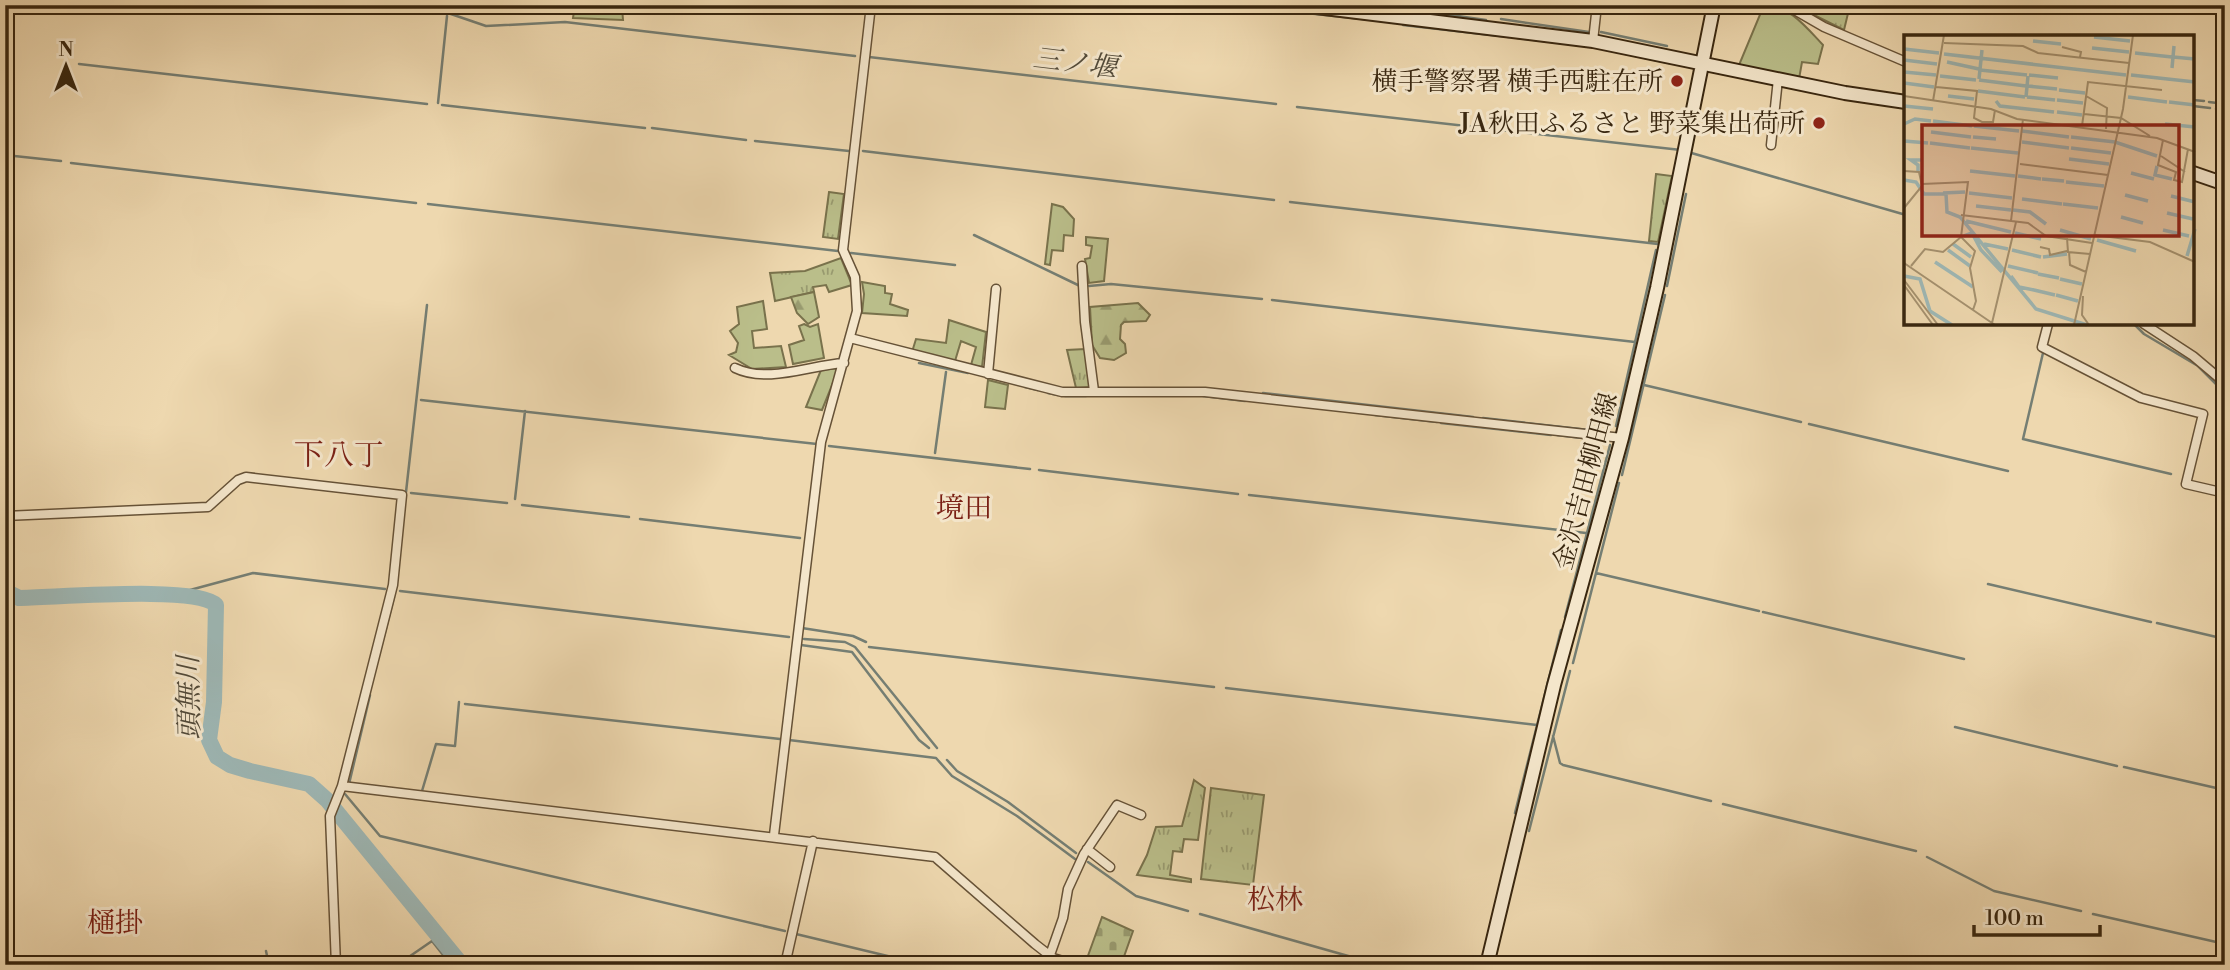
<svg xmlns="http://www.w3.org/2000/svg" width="2230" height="970" viewBox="0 0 2230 970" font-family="'Libre Bodoni','Noto Serif JP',serif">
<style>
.grass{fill:url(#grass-tufts);stroke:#79724c;stroke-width:2}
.forest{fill:url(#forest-firs);stroke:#79724c;stroke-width:2}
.cemetery{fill:url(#cemetery-stones);stroke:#79724c;stroke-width:2}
.garden{fill:#babe8a;stroke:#79724c;stroke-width:2}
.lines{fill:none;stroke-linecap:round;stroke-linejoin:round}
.stream{stroke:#757e73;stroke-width:2.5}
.river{stroke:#9eb8b6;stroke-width:16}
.street-casing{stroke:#665237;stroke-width:11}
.secondary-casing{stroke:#38260f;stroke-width:16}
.street{stroke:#f4e6cb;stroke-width:8}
.secondary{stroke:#f4e6cb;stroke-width:12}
.poi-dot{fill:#8f2418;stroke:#f4e6cb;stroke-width:2.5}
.labels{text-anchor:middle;stroke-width:6;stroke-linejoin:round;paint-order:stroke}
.poi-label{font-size:26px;fill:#38260f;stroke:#f4e6cb;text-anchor:end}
.street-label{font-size:26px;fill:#38260f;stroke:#f4e6cb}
.water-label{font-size:28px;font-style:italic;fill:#524a39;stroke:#f4e6cb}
.neighbourhood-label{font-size:28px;fill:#7a1f14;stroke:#f4e6cb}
.quarter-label{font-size:30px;fill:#7a1f14;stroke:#f4e6cb}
.inset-river{fill:none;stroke:#9eb8b6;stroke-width:3.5}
.inset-road{fill:none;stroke:#a5916f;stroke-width:2}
.view{fill:#8f2418;fill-opacity:0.15;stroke:#8f2418;stroke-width:3.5}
.inset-edge{fill:none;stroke:#38260f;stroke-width:3.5}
</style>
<defs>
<pattern id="grass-tufts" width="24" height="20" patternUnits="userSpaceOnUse" patternTransform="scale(1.75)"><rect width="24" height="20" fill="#babe8a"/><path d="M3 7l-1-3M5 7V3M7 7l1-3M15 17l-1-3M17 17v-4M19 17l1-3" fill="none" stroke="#989a6f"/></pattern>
<pattern id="forest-firs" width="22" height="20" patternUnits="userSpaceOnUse" patternTransform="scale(1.75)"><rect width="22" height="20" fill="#babe8a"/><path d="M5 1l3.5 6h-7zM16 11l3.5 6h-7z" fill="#989a6f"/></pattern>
<pattern id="cemetery-stones" width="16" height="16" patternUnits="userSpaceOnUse" patternTransform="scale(1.75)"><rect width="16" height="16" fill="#babe8a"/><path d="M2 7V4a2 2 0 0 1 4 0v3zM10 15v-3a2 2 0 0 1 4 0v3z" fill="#989a6f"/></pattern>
</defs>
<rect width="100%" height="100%" fill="#eed8af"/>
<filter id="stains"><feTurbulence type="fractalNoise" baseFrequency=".00286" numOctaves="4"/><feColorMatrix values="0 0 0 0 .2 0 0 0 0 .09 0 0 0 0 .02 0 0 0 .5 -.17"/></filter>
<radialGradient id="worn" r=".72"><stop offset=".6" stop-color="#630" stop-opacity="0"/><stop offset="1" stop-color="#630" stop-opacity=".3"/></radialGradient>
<path class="grass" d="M1794 5H1850L1844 30Z
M1656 174 1672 176 1658 242 1649 241Z
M829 192 844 194 838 239 823 237Z
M841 258 852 285 829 292 826 285 813 287 814 292 775 301 770 273 805 271Z
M1085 349 1091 387 1076 388 1067 350Z
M988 380 1008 385 1005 409 985 407Z
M1194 780 1205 788 1198 840 1184 839 1182 852 1173 851 1170 875 1191 879V882L1137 875 1147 855 1156 827 1182 826Z
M1211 788 1264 795 1253 885 1201 879Z"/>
<path class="forest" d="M814 292 819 317 808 324 797 313 791 297Z
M1138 303 1150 315 1146 321 1124 322 1121 325 1120 339 1125 344 1126 353 1114 360 1100 358 1092 345 1090 307Z"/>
<path class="cemetery" d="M1102 917 1133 931 1121 965 1085 964Z"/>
<path class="garden" d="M575 5H597L598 11 622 7 623 20 573 18Z
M1764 5C1789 5 1806 27 1823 45L1818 64 1802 62 1799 79 1739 65Z
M1052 204 1063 207 1074 219 1073 236 1064 235 1063 251 1052 250 1050 265 1045 264Z
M1086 237 1108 239 1104 281 1089 283 1085 259 1090 258 1092 246 1086 245Z
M862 282 885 286V293L892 294 890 304 908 310 907 316 862 313 864 294Z
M763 301 767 329 752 331 754 348 781 346 786 367 752 369 729 355 736 352 738 343 730 331 739 324 737 307Z
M949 320 986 332 982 367 971 365 976 347 961 341 955 361 912 352 916 339 946 343Z
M804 324 810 327 818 324 824 358 793 364 789 345 804 340 799 326Z
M839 368 822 410 806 407 821 370Z"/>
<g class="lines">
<path class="stream" d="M386 5 432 11
M1237 5 1291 11
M2190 5 2225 9
M1401 8 1486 20
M448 13 486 26 565 22 855 56
M1306 13 1381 21
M1501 19 1589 32
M1403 25 1509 37
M1601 32 1667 46
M1517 38 1594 47
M1607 50 1669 63
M869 57 1276 104
M79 64 427 104
M2193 100 2204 101
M2209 102 2225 104
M438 103 447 16
M442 105 645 128
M2193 106 2210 108
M1297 107 1681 150
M2216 109 2225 110
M652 128 746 140
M755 141 849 151
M863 151 1274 200
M1688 152 1906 215
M5 155 61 161
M71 163 416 203
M2220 173 2225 175
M1290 202 1658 244
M428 204 838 251
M974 235 1080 286
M851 253 955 265
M1089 286 1111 284 1262 299
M1667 286 1686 194
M1272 300 1635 342
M2134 324 2144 334 2198 366 2225 393
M2043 353 2023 439 2171 474
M919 363 968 373
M1644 385 1801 422
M1025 387 1038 390
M1048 393 1058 395
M1263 393 1473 417
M1065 396H1086
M1203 396 1245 401
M421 400 817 444
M1375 415 1437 422
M1483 418 1598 431
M1441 423 1551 435
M1809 424 2008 471
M1616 426 1656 250
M1557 435 1607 441
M829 446 1030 469
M935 453 946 372
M1039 470 1238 494
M1622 475 1665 295
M406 492 427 305
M411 493 507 503
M1249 495 1586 533
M515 499 525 411
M522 505 629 517
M640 519 800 538
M1596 573 1759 611
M1988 584 2151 622
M400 591 789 637
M184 595 190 590 253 573 385 589
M1763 612 1964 659
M1565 617 1610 445
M2157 623 2225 639
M802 628 853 636 866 642
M804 639 845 642 855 647 937 748
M801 645 852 652 919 740 929 748
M869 647 1214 687
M1573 663 1619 483
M371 686 394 597
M1226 688 1537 725
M465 704 780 739
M1955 727 2117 766
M1553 736 1560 763 1563 765 1711 801
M789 740 936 758 952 776 1017 816 1075 859
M947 760 957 771 1008 802 1076 853
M2124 767 2225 790
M349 784 370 695
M422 791 436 744 455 746 459 702
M345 794 380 836 785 931
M1723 804 1916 851
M1515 813 1561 630
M1529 831 1570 671
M1927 857 1994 891 2081 911
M1088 862 1136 896 1188 911
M1200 914 1380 965
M2093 914 2225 944
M796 934 925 965
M266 951 269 965
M379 965 400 963 432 941 451 965
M1329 965 1331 961"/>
<path class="river" d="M5 591 19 598C53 598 197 585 216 605L214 702 209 740 217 757 230 765 250 771 309 784 327 800 462 965"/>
<defs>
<path id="street" d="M1786 5 1824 27 1906 62
M1593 41 1597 5
M1771 145 1778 79
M1082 266 1085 322 1094 391
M2048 324 2042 347 2141 398 2203 414 2186 484 2225 493
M2144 324 2193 356 2225 383
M850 338 1062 392H1205L1622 438
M735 368C768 384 810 365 844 363
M988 374 996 289
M5 516 208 507 238 480 246 477 402 495 393 585 342 786 330 816 336 965
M342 786 935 857 1035 944 1053 958 1076 965
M774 835 821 442 857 311 855 277 843 250 871 5
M1087 849 1110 867
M1050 955 1063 918 1068 889 1084 854 1117 805 1141 815
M1488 960 1530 965
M785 965 813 841"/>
<path id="secondary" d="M1300 5 1593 41 1845 93 1906 102
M2193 173 2225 184
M1487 965 1554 685 1622 438 1657 288 1714 5"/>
</defs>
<use href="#street" class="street-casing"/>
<use href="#secondary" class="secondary-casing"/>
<use href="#street" class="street"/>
<use href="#secondary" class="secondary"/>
</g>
<g class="poi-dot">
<circle cx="1677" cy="81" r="7"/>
<circle cx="1819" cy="123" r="7"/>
</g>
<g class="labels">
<g class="poi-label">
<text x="1663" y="90">横手警察署 横手西駐在所</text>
<text x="1805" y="132">JA秋田ふるさと 野菜集出荷所</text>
</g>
<g class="street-label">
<text transform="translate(1585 481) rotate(-75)" y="9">金沢吉田柳田線</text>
</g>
<g class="water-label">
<text transform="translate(1075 62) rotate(7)" y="10">三ノ堰</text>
<text transform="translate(188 698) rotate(-91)" y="10">頭無川</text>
</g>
<g class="neighbourhood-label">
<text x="964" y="517">境田</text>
<text x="1275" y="909">松林</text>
<text x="115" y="932">樋掛</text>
</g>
<g class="quarter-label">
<text x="339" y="465">下八丁</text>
</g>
</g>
<g transform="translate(1904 35)">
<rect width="290" height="290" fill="#eed8af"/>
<path class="inset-river" d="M190 2 226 6M129 6 157 9M188 13 225 17M0 14 35 18M231 18 268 22M40 19 222 40M269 22 291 24M0 25 33 29M43 27 75 34M268 33 270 11M76 35 123 40M0 37 32 40M125 40 154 43M227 40 291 47M36 41 72 45M75 44 78 15M75 45 122 51M0 48 30 52M124 51 153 54M155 55 181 58M74 56 121 62M44 61 70 64M122 62 124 41M123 62 151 65M224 62 263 67M153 65 179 68M92 66 96 71 150 77M265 67 291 70M0 71 29 74M153 77 178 80M29 86 68 91M0 89 11 84 27 86M261 89 291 92M70 91 115 96M118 96 165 102M27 97 67 102M69 102 92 104M167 102 211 107 253 121M0 106 24 108M118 107 165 113M26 108 66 113M67 113 114 118M167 113 207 118M165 124 205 129M253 131 251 140 268 144M66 136 111 141M14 137V130L7 125H17M227 138 250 144M114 141 137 144M138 144 160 146M0 145 12 147 20 159H42L43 177 56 182 132 274 183 290M162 147 200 151M39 158 61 157M65 158 108 163M221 160 244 166M267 161 291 167M118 164 158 169M159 169 194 173M72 171 107 175M109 175 126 177 142 189M263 178 289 184M217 182 239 188M62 186 107 197M156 195 187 204M259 195 285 201M111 198 137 204M60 201 68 198 77 215 98 237M193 205 232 216M49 209 67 222M80 209 104 214M44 215 66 231M108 215 137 222M283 221 291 194M139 222 163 219M31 227 69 252M104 231 134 238M134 239 155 243M0 241 16 244 26 276 48 290M107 241 115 252 130 255M156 244 178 249M130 255 151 260M152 260 174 266"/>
<path class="inset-road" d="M40 8 119 11 134 18 225 28M158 12 177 17 176 22M32 52 73 56 70 83 78 87H89L91 75M0 61 87 74 113 84 253 103 291 117M182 61 203 73 202 94M29 66 40 0M180 79 217 83 246 101M178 91 184 47 258 55M259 105 254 130 272 137 270 145 278 147 284 114M257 121 281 137M116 129 204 140M0 136 15 137 18 151 0 173M18 149 64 147 57 202 71 216 66 233 72 266 69 275M57 180 124 188 142 201 188 208M107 186 119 84M190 200 246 207 291 227M163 203 164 217 186 219M136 212 145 214 146 220 163 216M165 217 166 230 182 237M0 228 91 290M7 231 21 214 39 217 57 202M0 245 34 290M0 250 29 290M179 261 178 280 185 290M88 288 112 187M170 290 219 74 229 0"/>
<path class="view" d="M18 90H275V201H18Z"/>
<rect width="290" height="290" class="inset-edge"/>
</g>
<rect width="2230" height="970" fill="none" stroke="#eed8af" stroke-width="28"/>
<rect x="7" y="7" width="2216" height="956" fill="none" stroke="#38260f" stroke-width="3.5"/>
<rect x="14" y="14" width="2202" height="942" fill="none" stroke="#38260f" stroke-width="2"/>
<g transform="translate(66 66)" stroke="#f4e6cb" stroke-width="5" paint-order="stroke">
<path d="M0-5L12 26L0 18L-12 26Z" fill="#38260f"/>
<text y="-10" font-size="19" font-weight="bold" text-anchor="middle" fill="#38260f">N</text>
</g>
<path d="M1974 925v10h126v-10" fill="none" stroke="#38260f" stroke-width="3.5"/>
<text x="1985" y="925" font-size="21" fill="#38260f" stroke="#f4e6cb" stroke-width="5" paint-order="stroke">100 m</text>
<rect width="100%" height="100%" filter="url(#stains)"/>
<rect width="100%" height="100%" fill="url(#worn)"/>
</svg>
